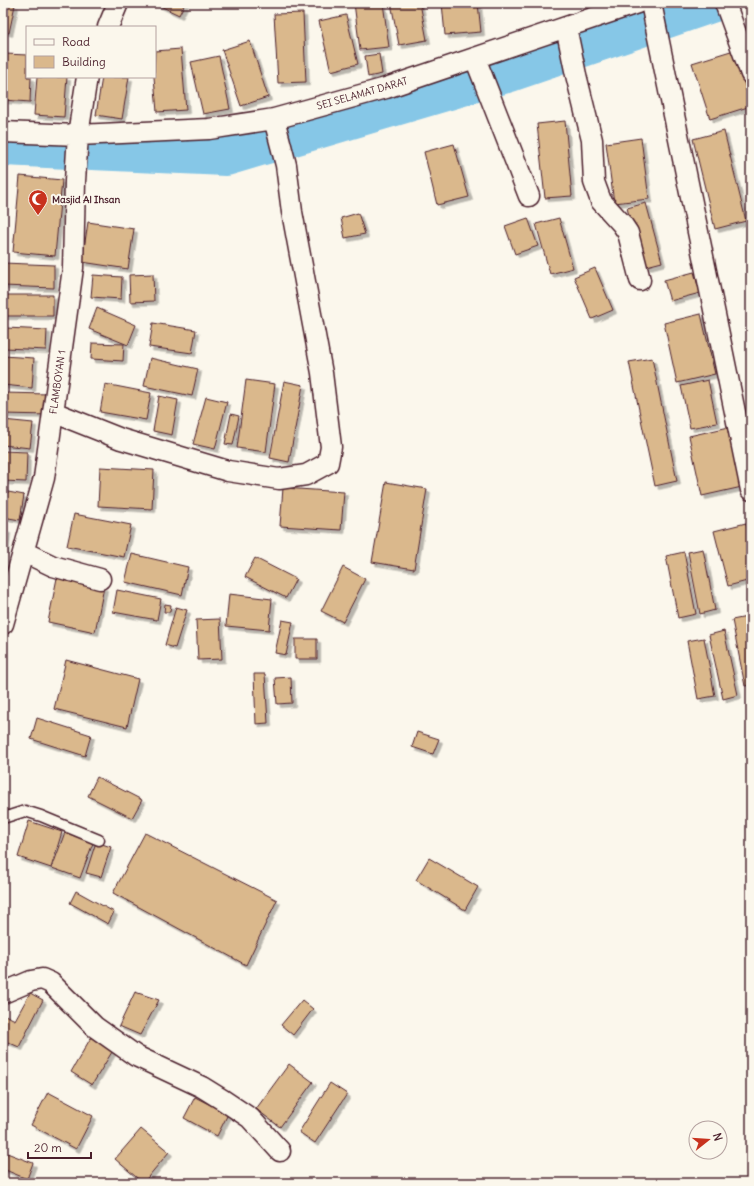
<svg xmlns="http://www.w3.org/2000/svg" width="754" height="1186" viewBox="0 0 754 1186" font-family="Delius,sans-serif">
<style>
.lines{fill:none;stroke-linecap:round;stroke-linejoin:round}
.river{stroke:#86c7e7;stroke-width:38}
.building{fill:#dab88c;stroke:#4a1f2b;filter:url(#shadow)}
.lane-casing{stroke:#4a1f2b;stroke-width:13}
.street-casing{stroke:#4a1f2b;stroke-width:23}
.lane{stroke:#fbf7ec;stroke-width:10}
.street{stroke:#fbf7ec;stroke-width:20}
.labels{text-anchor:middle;stroke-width:4;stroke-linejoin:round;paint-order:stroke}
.street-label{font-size:10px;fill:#4a1f2b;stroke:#fbf7ec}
.poi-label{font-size:10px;font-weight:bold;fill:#4a1f2b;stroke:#fbf7ec;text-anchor:start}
</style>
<defs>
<filter id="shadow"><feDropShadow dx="3.5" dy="3.5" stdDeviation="0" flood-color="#0004"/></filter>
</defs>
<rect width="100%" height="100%" fill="#fbf7ec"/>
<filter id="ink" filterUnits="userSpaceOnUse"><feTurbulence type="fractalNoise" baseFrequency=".025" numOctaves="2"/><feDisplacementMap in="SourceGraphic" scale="8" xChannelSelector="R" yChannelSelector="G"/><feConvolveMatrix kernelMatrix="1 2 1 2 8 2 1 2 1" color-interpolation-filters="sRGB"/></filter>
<g filter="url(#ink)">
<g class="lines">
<path class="river" d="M3 147 226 157 510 73 714 3"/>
</g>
<path class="building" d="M3 3 15 5 9 33 3 31Z
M154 3H185L179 15Z
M314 3H341V5Z
M354 3H383L389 47 360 50Z
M391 3H420L427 40 399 45Z
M442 3H478L481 32 445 35Z
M303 13 306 82 278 83 274 14Z
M346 15 358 64 331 71 319 21Z
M250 41 268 97 241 106 222 50Z
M181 49 186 110 157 112 154 77 155 51Z
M734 50 751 106 710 119 692 63Z
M5 54 27 55V77H31L30 102 3 100Z
M379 54 382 74 368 77 365 56Z
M219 56 230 109 203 114 191 62Z
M37 77H67L64 117 34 115Z
M102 77H129L122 119 96 115Z
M565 121 572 196 545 198 537 124Z
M724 131 746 221 715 229 693 139Z
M641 138 649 199 614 203 606 143Z
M454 144 469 197 437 205 424 152Z
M20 176 62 180 55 256 13 252Z
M646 203 662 262 643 267 627 208Z
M358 213 365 234 345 238 341 218Z
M528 218 538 246 515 254 505 226Z
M559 218 573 268 550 274 536 224Z
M88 222 134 229 128 269 82 262Z
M3 263 54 265V288L3 286Z
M595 268 613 310 592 319 574 277Z
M694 272 700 293 670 301 664 280Z
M153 274 154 301 130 302 129 275Z
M93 275 122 277 121 299 91 297Z
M3 295H53V316H3Z
M97 308 136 325 128 345 89 329Z
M701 314 715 374 677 383 664 323Z
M153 323 196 330 192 353 149 347Z
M6 328 47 330 46 350 5 348Z
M92 343 124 344 123 361 91 359Z
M3 356 34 358 32 388 3 385Z
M150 358 198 369 192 396 144 386Z
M652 358 677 481 655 486 629 362Z
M246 380 275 384 266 452 237 448Z
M708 380 717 423 690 428 681 386Z
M284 381 303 385 289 462 270 458Z
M105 384 151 393 146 420 100 412Z
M3 393 49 394V415L3 414Z
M159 396 178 400 172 435 153 431Z
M206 397 227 402 215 449 193 444Z
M231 414 239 416 233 445 225 444Z
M3 420 33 423 30 448 3 445Z
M729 427 742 487 702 496 689 436Z
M3 451 27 452 26 482 3 481Z
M100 467 154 470 152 509 98 506Z
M386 482 427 489 414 569 372 562Z
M283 488 344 492 341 530 280 526Z
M3 491 24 495 20 520 3 517Z
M74 514 131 525 124 557 67 546Z
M746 523 751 544V580L728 586 714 531Z
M3 530H7L5 551H3Z
M703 549 715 610 700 614 688 552Z
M684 552 696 614 678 618 666 556Z
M132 554 188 567 182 595 125 582Z
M255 558 296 579 286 598 245 577Z
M343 567 365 579 343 622 321 611Z
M57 578 104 587 95 632 48 622Z
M117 590 161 599 157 620 113 612Z
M229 594 272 599 269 630 226 626Z
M165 604 171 605 170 612H164Z
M176 607 187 610 175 648 165 645Z
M747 617 751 637V685L745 686 732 620Z
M220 619 222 659 198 660 196 620Z
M282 620 293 622 286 655 275 653Z
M724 631 738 695 723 699 709 635Z
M704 638 715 696 698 699 687 641Z
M295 639H317V659H295Z
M66 660 138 679 127 727 54 709Z
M254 674H265L268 723 256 724Z
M291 677 292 703 277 704 275 678Z
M37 718 91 735 85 756 31 739Z
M417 732 439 739 433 754 412 747Z
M97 777 142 800 132 818 88 796Z
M29 821 62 832 51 868 18 857Z
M65 832 93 843 80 878 52 868Z
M145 833 277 900 246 965 113 893Z
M96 842 111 847 101 877 86 873Z
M429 858 478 887 465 910 416 880Z
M76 891 114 912 108 924 70 903Z
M135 992 159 1000 140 1035 119 1026Z
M30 993 43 1000 19 1047 3 1040V1014L15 1020Z
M302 1000 313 1009 293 1035 281 1025Z
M93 1034 115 1047 92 1085 71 1072Z
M289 1064 313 1082 280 1127 256 1109Z
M330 1083 347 1094 315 1143 299 1132Z
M48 1092 93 1116 76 1149 31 1125Z
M195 1097 228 1114 217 1136 184 1118Z
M141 1129 169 1152 143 1183 115 1159Z
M7 1153 33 1163 27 1179 3 1169V1163Z"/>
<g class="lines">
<defs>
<path id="lane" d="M3 818 25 811 41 816 99 840"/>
<path id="street" d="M651 3 751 490
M725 3 751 74
M108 27 118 3
M566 27 576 75 592 140 594 182 601 201 622 224 628 233 640 280
M475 58 529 196
M3 132 78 135 209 129 274 119 386 88 637 3
M53 412 121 439 228 471 279 479 306 475 328 463 331 447 322 373 292 212 286 165 274 119
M24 552 53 566 100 579
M3 624 44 478 73 268 75 181 78 135 87 77
M3 993 31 981 42 979 51 983 95 1027 136 1056 202 1087 223 1100 250 1118 280 1151"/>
</defs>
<use href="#lane" class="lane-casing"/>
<use href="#street" class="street-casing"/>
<use href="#lane" class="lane"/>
<use href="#street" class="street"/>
</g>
</g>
<defs>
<symbol id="mosque-pin" viewBox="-11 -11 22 30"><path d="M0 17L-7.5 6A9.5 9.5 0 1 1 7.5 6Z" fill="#c8321e" stroke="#fbf7ec"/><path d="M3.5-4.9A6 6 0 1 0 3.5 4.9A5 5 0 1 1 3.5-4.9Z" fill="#fff"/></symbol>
</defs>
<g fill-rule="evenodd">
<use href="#mosque-pin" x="27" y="188" width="22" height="30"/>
</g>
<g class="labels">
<g class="street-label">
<text transform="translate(362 93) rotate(-16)" y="4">SEI SELAMAT DARAT</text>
<text transform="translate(57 382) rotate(-82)" y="4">FLAMBOYAN 1</text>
</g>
<g class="poi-label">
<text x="52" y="203">Masjid Al Ihsan</text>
</g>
</g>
<rect width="754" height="1186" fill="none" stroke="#fbf7ec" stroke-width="16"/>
<rect x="8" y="8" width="738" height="1170" fill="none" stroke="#4a1f2b" stroke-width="1.5" filter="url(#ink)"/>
<rect x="26" y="26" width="130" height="52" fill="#fbf7ec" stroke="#b4a19f"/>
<rect x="34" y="39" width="20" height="6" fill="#fbf7ec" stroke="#b4a19f"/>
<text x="62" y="46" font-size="12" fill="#4a1f2b">Road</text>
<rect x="34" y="56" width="20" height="12" fill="#dab88c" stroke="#b4a19f"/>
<text x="62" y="66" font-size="12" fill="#4a1f2b">Building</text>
<g transform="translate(708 1140) rotate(73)"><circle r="19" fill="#fbf7ec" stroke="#b4a19f"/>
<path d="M0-3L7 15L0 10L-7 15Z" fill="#c8321e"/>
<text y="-6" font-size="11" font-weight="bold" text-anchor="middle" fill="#4a1f2b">N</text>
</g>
<path d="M28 1152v6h63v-6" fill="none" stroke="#4a1f2b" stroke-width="2"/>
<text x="34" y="1152" font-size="12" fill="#4a1f2b" stroke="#fbf7ec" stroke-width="3" paint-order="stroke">20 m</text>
</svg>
